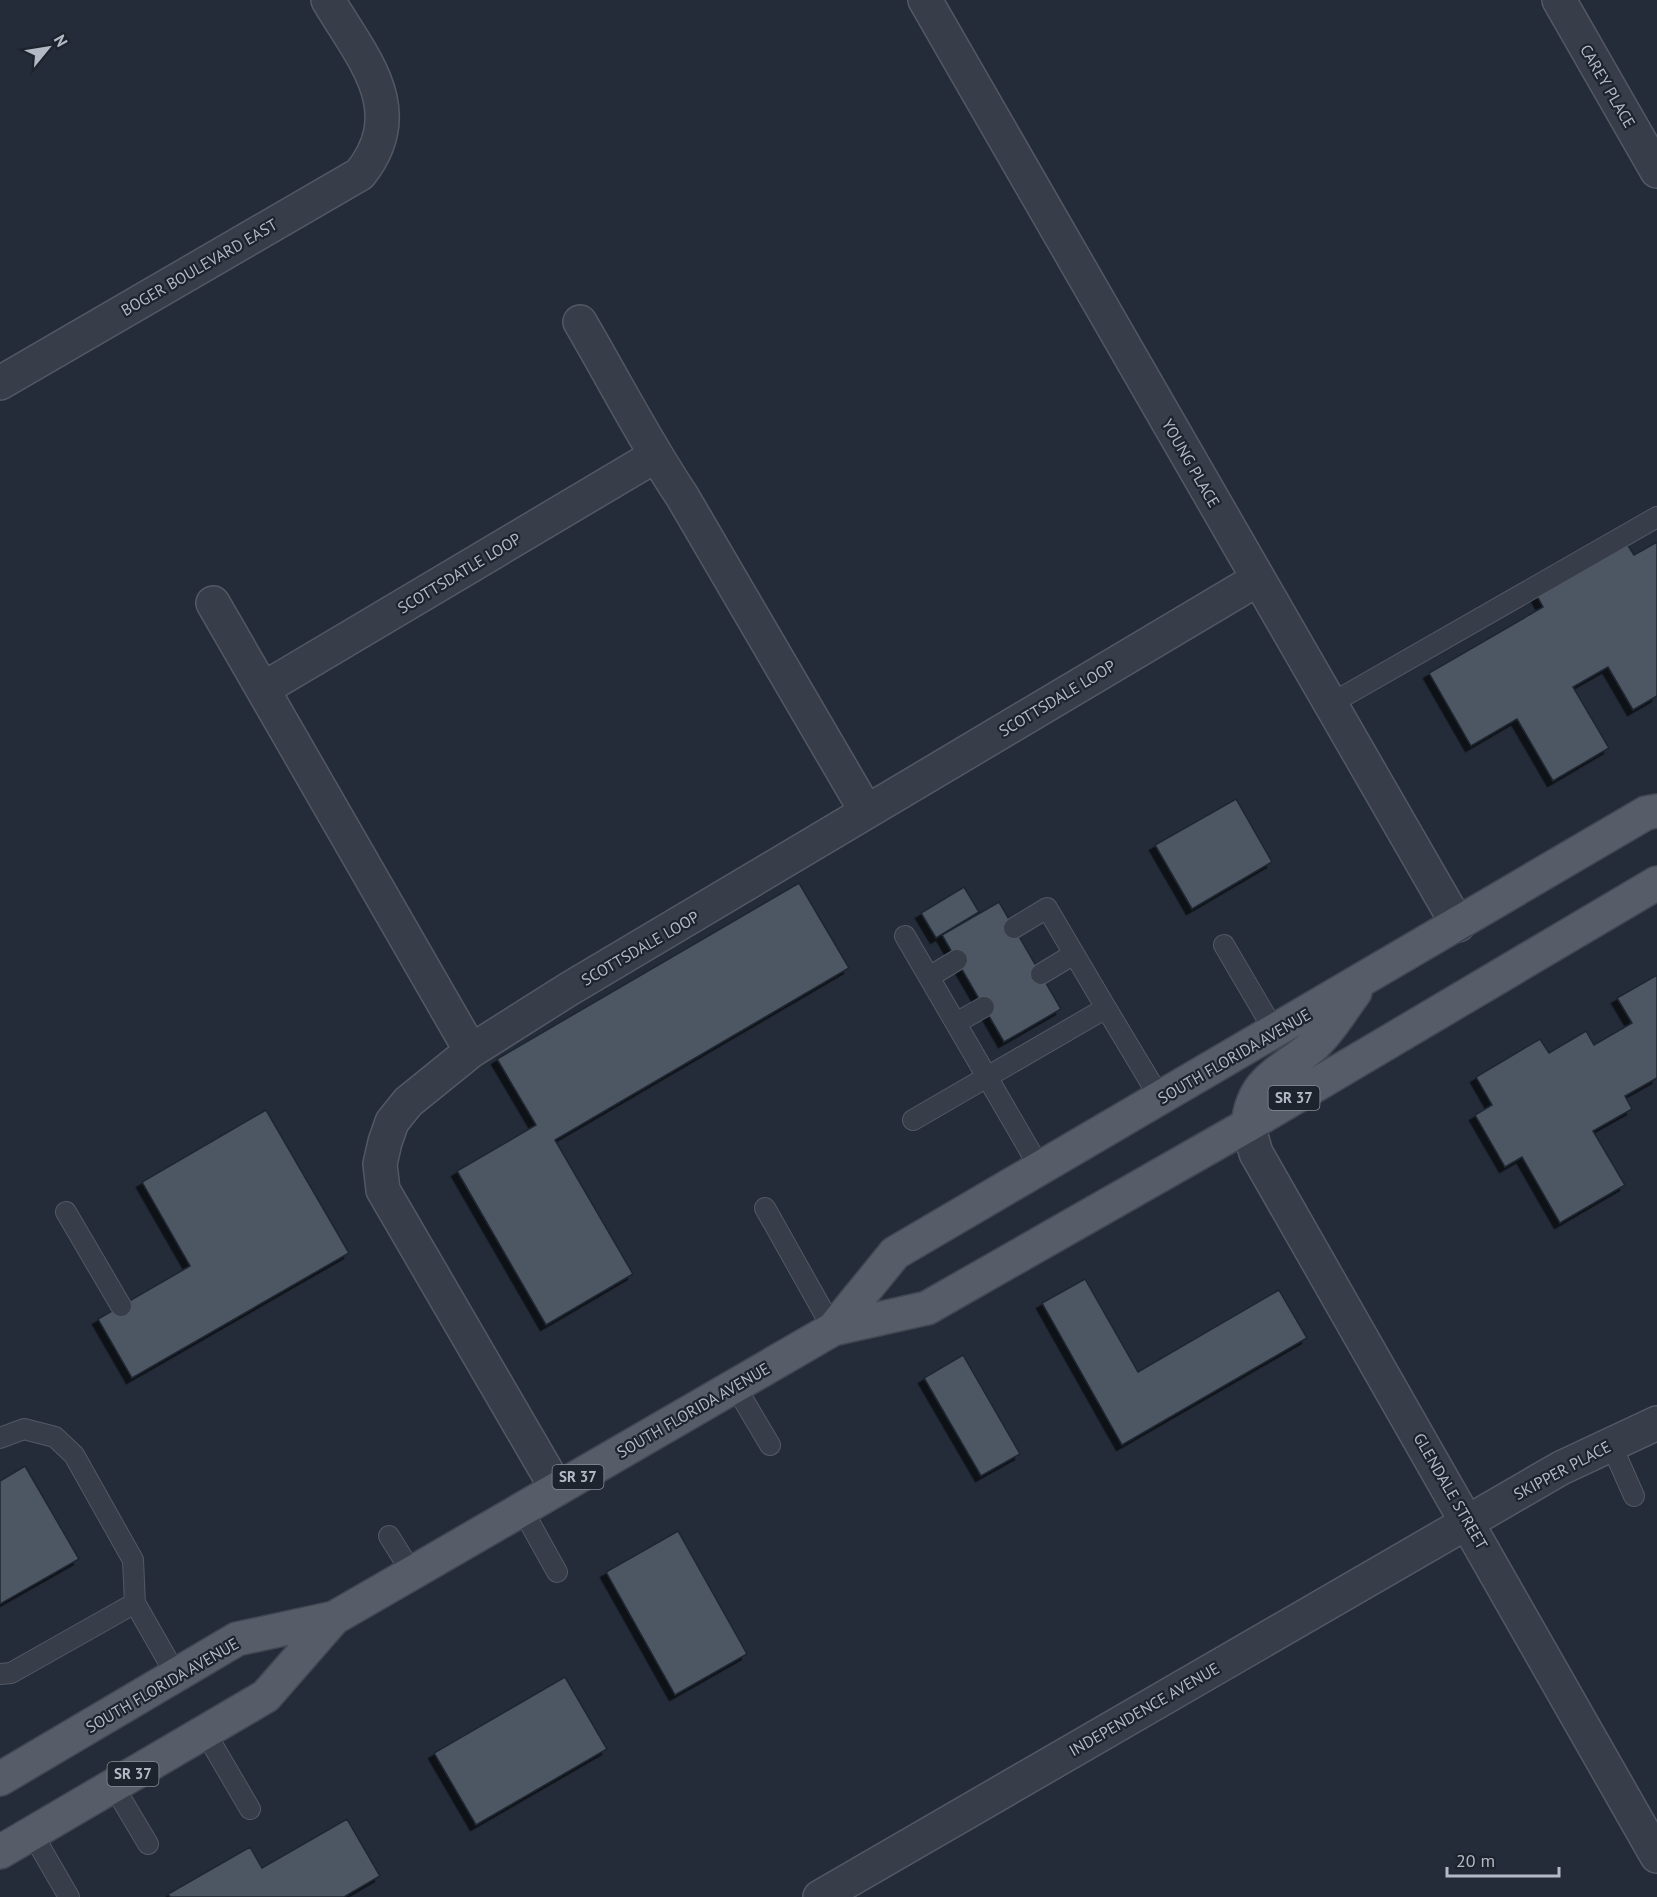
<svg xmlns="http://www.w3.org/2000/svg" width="1657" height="1897" viewBox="0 0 1657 1897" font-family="'PT Sans',sans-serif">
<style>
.building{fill:#4d5664;stroke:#1f2630;stroke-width:1.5;filter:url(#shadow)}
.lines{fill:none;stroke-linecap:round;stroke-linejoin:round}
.lane-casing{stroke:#535964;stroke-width:22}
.street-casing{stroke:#535964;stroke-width:36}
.primary-casing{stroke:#414852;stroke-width:36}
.lane{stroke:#383e49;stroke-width:20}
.street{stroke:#383e49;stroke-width:33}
.primary{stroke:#565d69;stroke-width:33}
.labels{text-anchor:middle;stroke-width:4.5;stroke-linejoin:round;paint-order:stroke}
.shield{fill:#1d242e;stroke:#868c98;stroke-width:1.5}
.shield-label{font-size:15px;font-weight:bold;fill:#b3b9c5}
.street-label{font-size:16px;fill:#b3b9c5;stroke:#1d242e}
</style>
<defs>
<filter id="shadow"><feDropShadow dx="-5.5" dy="5.5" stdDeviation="0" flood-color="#0009"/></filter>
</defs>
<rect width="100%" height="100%" fill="#242c39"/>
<path class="building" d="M1657 542V696L1633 710 1608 667 1573 687 1609 748 1553 781 1517 719 1471 746 1429 673 1543 607 1537 596 1627 544 1634 555Z
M1236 799 1272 862 1192 909 1155 845Z
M799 883 849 968 555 1140 633 1274 546 1325 457 1171 536 1125 497 1059Z
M964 887 979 912 936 938 921 913Z
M999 902 1061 1009 1004 1042 942 935Z
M1657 975V1078L1625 1096 1632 1109 1593 1131 1625 1185 1560 1223 1522 1157 1505 1167 1475 1115 1492 1105 1476 1077 1540 1039 1549 1053 1586 1031 1594 1045 1632 1023 1617 998Z
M266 1110 349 1253 132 1378 98 1319 190 1266 142 1182Z
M1085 1279 1138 1372 1279 1290 1307 1338 1122 1445 1042 1303Z
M963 1355 1020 1454 981 1476 924 1378Z
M25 1466 79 1559 0 1604V1481Z
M678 1531 747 1654 675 1695 606 1572Z
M565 1677 607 1749 476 1825 434 1753Z
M347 1819 380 1876 344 1897H170L168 1894 250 1847 262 1868Z"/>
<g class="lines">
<defs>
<path id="lane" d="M1332 703 1657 517
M1014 928 1047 908 1106 1008
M905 936 1040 1168
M1224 945 1275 1032
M1041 974 1074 954
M929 977 957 960
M956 1023 984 1007
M913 1120 1106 1008 1160 1098
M765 1208 833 1329
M66 1212 121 1306
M735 1386 770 1445
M0 1438 24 1429 55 1437 74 1455 133 1560 135 1603 11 1673 0 1674
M1611 1444 1634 1496
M522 1509 557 1572
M389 1536 412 1573
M135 1603 176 1675
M205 1732 250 1809
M113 1785 148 1844
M32 1833 69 1897"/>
<path id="street" d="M925 0 1458 925
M1559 0 1657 171
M580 322C614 380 645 441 682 496L866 811
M0 383 360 174C411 110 363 59 328 0
M213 603 471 1051
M263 689 655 456
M1248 1125 1256 1153 1657 1856
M557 1489 383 1190 380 1164 385 1142 392 1122 408 1102 471 1051 569 989 1258 579
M820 1897 1561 1468 1657 1423"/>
<path id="primary" d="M1248 1125C1253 1077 1283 1072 1314 1045 1330 1031 1342 1009 1355 992
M833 1329 895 1253 1646 813 1657 811
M0 1779 237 1639 334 1618
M0 1852 266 1696 334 1618 412 1573 833 1329 927 1308 1248 1125 1657 883"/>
</defs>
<use href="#lane" class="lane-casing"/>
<use href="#street" class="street-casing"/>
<use href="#primary" class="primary-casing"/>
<use href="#lane" class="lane"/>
<use href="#street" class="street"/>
<use href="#primary" class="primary"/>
</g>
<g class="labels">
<g class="shield">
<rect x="1268.5" y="1086" width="51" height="24" rx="4.5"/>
<rect x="552.5" y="1465" width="51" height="24" rx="4.5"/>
<rect x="107.5" y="1762" width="51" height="24" rx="4.5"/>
</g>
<g class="shield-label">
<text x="1294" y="1103">SR 37</text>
<text x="578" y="1482">SR 37</text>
<text x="133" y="1779">SR 37</text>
</g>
<g class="street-label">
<text transform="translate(1608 86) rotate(60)" y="6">CAREY PLACE</text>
<text transform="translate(199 267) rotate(-30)" y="6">BOGER BOULEVARD EAST</text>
<text transform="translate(1191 463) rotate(60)" y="6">YOUNG PLACE</text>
<text transform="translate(459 573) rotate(-31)" y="6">SCOTTSDATLE LOOP</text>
<text transform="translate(1057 698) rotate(-31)" y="6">SCOTTSDALE LOOP</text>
<text transform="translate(640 948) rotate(-30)" y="6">SCOTTSDALE LOOP</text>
<text transform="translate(1234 1056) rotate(-30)" y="6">SOUTH FLORIDA AVENUE</text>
<text transform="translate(693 1410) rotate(-30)" y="6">SOUTH FLORIDA AVENUE</text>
<text transform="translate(1562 1470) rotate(-28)" y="6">SKIPPER PLACE</text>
<text transform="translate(1451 1491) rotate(60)" y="6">GLENDALE STREET</text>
<text transform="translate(162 1685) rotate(-30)" y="6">SOUTH FLORIDA AVENUE</text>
<text transform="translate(1144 1709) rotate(-30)" y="6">INDEPENDENCE AVENUE</text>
</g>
</g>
<g transform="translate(48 48) rotate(60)" stroke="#1d242e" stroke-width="4.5" paint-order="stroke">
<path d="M0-4.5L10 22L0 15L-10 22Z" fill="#b3b9c5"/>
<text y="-9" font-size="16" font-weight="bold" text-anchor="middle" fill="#b3b9c5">N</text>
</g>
<path d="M1447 1867v9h112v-9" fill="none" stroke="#b3b9c5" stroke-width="3"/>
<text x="1456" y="1867" font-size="18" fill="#b3b9c5" stroke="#1d242e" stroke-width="4.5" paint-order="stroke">20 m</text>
</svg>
